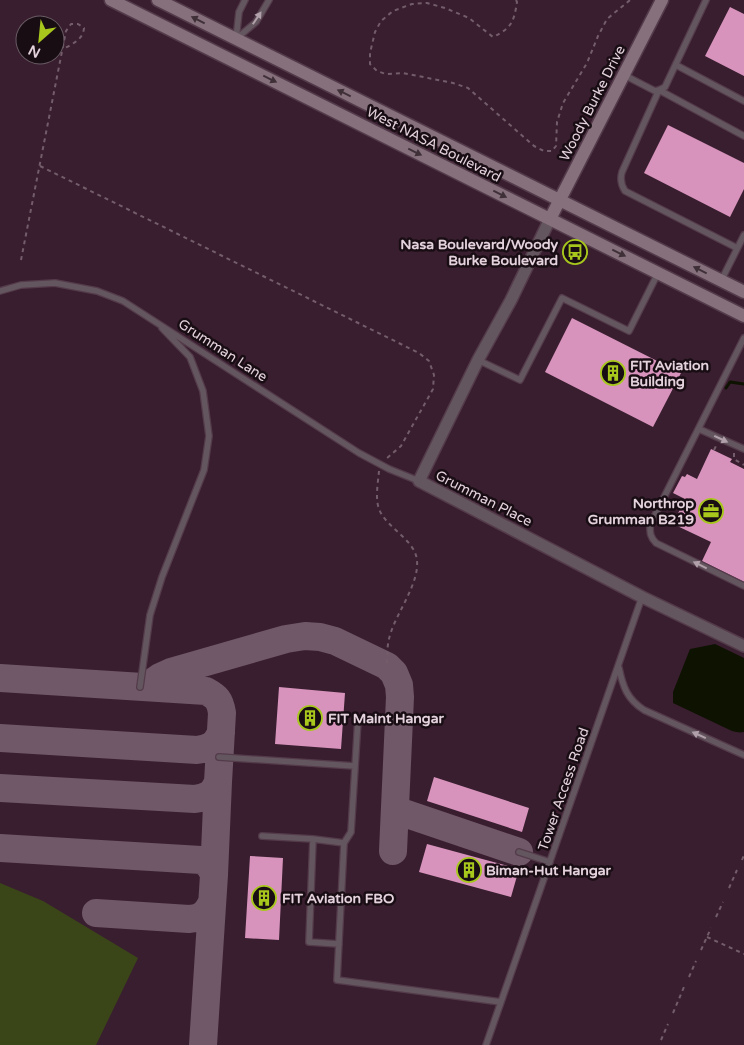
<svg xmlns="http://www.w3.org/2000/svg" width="744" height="1045" viewBox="0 0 744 1045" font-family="'Varela Round',sans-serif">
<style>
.green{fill:#3b4618}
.water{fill:#0e1201}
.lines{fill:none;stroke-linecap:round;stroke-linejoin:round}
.stream{stroke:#0e1201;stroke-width:3}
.taxiway{stroke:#705868;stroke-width:28}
.building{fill:#d793bc}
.lane-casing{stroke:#543b4b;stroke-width:8}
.street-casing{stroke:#543b4b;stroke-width:14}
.secondary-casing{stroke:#543b4b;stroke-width:15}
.path{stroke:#745d6b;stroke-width:2;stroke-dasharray:4 4;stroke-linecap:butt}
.lane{stroke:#64565e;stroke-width:5.5}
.street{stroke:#64565e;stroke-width:11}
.secondary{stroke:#86707c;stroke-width:12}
.oneway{fill:#b1a0aa}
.oneway2{fill:#3f3038}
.labels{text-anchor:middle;stroke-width:5;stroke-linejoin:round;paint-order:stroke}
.street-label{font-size:14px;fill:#e4d2dc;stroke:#190d14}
.poi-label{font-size:14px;font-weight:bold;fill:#e4d2dc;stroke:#190d14;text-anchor:start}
</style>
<rect width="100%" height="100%" fill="#391e2f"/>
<path class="green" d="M0 883 43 901 138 958 96 1045H0Z"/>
<path class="water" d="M715 644 744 658V732C740 733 736 732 732 731L673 703V692L690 649Z"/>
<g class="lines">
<path class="stream" d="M726 388 730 382 744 384"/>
<path class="taxiway" d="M0 678 206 691C217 697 220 700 222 713L218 782 214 875 203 1045
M144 686 150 684 160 677 171 672 286 639 305 636 320 637 335 641 387 666 394 673 399 685 400 697 393 851
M0 738 197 750C211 748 215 745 221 733
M0 788 195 799C208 797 213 794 218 782
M395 810 519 852
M0 848 201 860C209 864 211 867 214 875
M96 913 189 919C202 918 207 913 212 902"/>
</g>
<path class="building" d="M730 7 744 14V76L705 56Z
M668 125 744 163V189L730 217 644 173Z
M572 318 681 373 653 427 545 372Z
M711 449 732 459 730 462 744 469V582L702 561 711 542 673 524 685 499 673 493 682 476 685 477 687 474 697 479Z
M279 687 345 693 341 749 275 744Z
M434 777 529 808 522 832 427 801Z
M427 844 519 869 511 897 419 872Z
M250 856 283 858 279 940 245 938Z"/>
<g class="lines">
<defs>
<path id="lane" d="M245 0 239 12 236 39 256 22 269 0
M676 65 744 101
M624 75 655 91 659 90 665 87 706 0
M737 248 625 191C621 185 620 179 622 172L659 90 744 136
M721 281 744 235
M0 291 21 285 55 283 97 291 123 301 359 453 389 469 419 481
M744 338 650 525C650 533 650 537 656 543L744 586
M478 360 520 380 562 298 629 331 658 273
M699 429 744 449
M619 668C623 687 627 699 644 710L744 755
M140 687 150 615 162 577 204 470 209 436 203 391 190 357 162 328
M358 719 351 832 344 843 337 980 501 1002
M219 757 355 766
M262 836 313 839 309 942 339 944
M313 839 344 843
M519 852 550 862
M486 1045 642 597"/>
<path id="street" d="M550 219 511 300 478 360 419 481 642 597 744 646"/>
<path id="secondary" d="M111 0 744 316
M158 0 744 292
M550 219 662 0"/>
</defs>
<use href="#lane" class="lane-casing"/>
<use href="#street" class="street-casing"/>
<use href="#secondary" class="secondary-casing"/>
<path class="path" d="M516 0 517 2C514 21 512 28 493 37L469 18 445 8 427 3 412 4 393 11 381 21 375 32 370 53V64L377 71 386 74 403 73 453 83 468 88 534 146 544 151H552L556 146 557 122 563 103 587 63 598 36 607 19 630 0
M40 166 419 353 429 361 434 375 433 389 401 446 386 459
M21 260 66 31 71 24H78L84 28C83 40 72 44 63 49
M714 450 717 444
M734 453V459L744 465
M379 471C378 483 375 498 379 509 386 528 416 540 417 561 419 583 398 611 391 632 387 643 387 654 387 666
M742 860 744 855
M729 888 737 870
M716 917 723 902
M707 937 744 954
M701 950 711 928
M689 977 696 961
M673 1013 684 987
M661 1040 668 1024"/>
<use href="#lane" class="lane"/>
<use href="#street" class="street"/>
<use href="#secondary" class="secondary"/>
</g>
<defs><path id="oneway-solid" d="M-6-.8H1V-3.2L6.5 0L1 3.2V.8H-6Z" transform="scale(1.25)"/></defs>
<g class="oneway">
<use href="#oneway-solid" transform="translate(257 18) rotate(-56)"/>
<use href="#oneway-solid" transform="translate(721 439) rotate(25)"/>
<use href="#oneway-solid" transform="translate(700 565) rotate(-154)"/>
<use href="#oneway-solid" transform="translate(699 735) rotate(-156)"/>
</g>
<g class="oneway2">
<use href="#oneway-solid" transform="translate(198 20) rotate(-153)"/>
<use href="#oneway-solid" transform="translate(270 79) rotate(26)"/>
<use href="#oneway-solid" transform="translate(344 93) rotate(-154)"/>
<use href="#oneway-solid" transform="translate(415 152) rotate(26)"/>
<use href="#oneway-solid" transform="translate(500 194) rotate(27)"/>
<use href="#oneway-solid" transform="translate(619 253) rotate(26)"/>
<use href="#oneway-solid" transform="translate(700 270) rotate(-153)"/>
</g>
<defs>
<symbol id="bus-ring" viewBox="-11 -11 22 22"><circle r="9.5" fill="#190d14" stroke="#a8c71d" stroke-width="1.5"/><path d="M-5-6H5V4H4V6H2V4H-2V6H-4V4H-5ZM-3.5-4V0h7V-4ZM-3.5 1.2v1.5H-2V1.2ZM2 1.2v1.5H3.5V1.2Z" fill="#a8c71d"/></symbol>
<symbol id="building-ring" viewBox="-11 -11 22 22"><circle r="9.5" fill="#190d14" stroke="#a8c71d" stroke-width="1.5"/><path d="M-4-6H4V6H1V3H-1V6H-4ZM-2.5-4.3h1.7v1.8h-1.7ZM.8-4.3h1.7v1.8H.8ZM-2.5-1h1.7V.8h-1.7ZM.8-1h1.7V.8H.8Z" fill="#a8c71d"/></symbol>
<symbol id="office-ring" viewBox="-11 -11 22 22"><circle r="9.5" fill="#190d14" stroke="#a8c71d" stroke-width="1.5"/><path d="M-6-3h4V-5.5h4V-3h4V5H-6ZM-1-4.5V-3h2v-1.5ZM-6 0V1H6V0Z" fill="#a8c71d"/></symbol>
</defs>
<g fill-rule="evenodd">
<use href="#bus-ring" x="561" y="238" width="28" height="28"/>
<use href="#building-ring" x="599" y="359" width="28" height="28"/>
<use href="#office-ring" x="697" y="497" width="28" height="28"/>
<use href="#building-ring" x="296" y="704" width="28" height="28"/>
<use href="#building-ring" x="455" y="856" width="28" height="28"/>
<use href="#building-ring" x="250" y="884" width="28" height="28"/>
</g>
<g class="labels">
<g class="street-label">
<text transform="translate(592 103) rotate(-63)" y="5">Woody Burke Drive</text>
<text transform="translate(434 144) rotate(27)" y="5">West NASA Boulevard</text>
<text transform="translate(223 350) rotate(33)" y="5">Grumman Lane</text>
<text transform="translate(484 498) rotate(27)" y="5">Grumman Place</text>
<text transform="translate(563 789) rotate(-71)" y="5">Tower Access Road</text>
</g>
<g class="poi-label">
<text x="558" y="249" text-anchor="end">Nasa Boulevard/Woody<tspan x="558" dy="16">Burke Boulevard</tspan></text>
<text x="630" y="370">FIT Aviation<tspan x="630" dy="16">Building</tspan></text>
<text x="694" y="508" text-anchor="end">Northrop<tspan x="694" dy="16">Grumman B219</tspan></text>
<text x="328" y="723">FIT Maint Hangar</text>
<text x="486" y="875">Biman-Hut Hangar</text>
<text x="282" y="903">FIT Aviation FBO</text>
</g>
</g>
<g transform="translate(40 40) rotate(207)"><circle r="24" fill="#190d14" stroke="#6a5c64"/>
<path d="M0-4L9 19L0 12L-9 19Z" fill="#a8c71d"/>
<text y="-8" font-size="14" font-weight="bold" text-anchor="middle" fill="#e4d2dc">N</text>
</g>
</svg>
